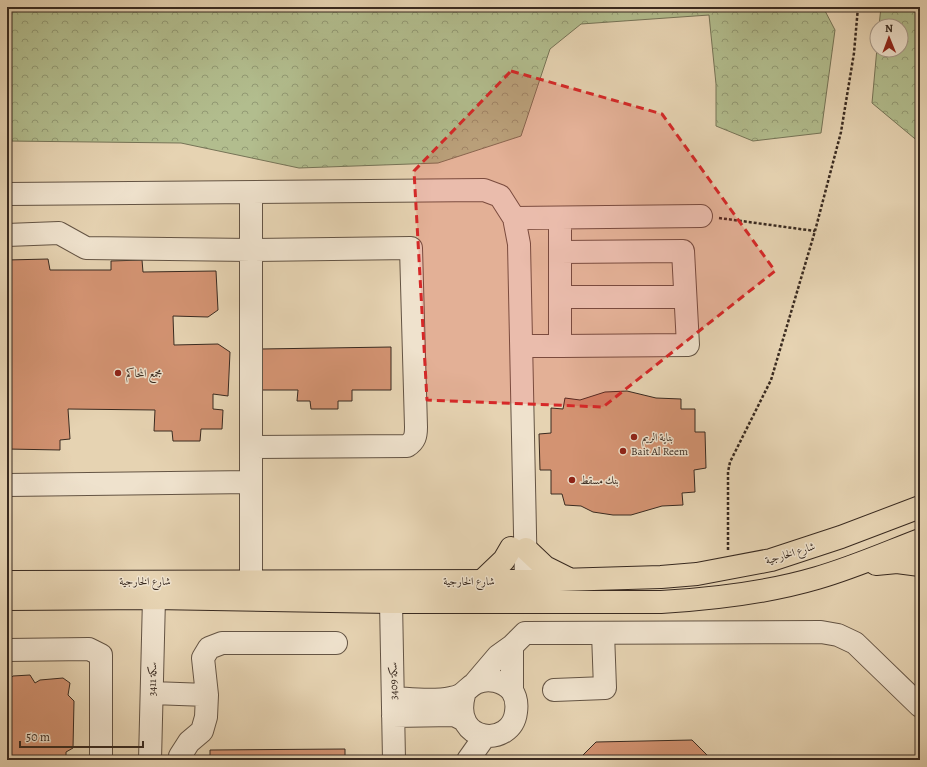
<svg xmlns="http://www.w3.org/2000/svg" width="927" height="767" viewBox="0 0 927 767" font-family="Alegreya,Amiri,serif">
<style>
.forest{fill:url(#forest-crowns);stroke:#767457}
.building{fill:#d39372;stroke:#392a20}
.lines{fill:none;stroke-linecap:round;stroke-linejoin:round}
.minor-casing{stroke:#645444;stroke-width:24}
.major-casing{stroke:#392a20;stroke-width:24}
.path{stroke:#392a20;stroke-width:2.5;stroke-dasharray:3 2;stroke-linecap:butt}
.minor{stroke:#efe2cd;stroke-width:22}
.major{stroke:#e6d3b2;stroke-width:22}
.marked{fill:#d62828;fill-opacity:0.2;stroke:#d62828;stroke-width:3;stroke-dasharray:8 5;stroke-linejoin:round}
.poi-dot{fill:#8f2418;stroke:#efe2cd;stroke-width:1.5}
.labels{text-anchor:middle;stroke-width:3;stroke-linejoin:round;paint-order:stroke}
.poi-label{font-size:11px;fill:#392a20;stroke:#efe2cd;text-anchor:start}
.street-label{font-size:11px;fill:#392a20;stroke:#efe2cd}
</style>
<defs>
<pattern id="forest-crowns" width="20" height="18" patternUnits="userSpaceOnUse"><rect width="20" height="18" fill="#b2bd8e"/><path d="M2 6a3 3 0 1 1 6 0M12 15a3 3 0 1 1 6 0" fill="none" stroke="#929a74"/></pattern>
</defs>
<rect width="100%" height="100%" fill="#e6d3b2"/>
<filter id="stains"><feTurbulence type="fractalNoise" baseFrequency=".005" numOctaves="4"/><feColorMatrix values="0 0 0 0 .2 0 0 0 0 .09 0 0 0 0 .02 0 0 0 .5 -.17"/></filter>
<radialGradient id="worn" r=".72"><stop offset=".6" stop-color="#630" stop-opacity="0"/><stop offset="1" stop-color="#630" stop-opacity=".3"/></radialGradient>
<path class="forest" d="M7 7H823L835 30 821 133 753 141 716 126V84L709 15 581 24 550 49 521 136 438 163 299 168 181 143 7 141Z
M881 7H920V143L872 103 877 48V50H901V26H879Z"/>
<path class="building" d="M48 259 50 270H111V261L142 260 143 272 216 271 218 310 208 317 173 316 174 345 218 344 230 352 228 396 213 394V409L223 410 222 429H201L200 441H173L172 431H154L155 410 68 409 70 439 60 440V450L7 449V260Z
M391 347V390H352V401H338V409H311L310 401H297L298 390H261V349Z
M627 391 656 398 681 399V409H695V432H705L706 468 694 470 695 492 682 493 683 505 662 506 631 515H613L593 512 581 506 565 505 562 494H551V470H540L539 434 551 433V408L563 409 565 398 580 400 605 392Z
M30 675 35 683 40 680 63 678 70 683 68 695 74 701 73 748 66 752V760H7V682L13 676Z
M692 740 712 760H578L596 742Z
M345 749V760H210V750Z"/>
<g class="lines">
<defs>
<path id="minor" d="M251 193V581
M7 194 484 190 500 196 514 218 519 244 526 581
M514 218 701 216
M7 235 59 233 86 248 251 250 411 248 416 427C416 436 415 441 407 446L252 447
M560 252 683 251 688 345 560 346C560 303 560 261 560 219
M560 297H685
M522 346H560
M7 485 251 482
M391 602 394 760
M7 650 89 649 101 655V760
M475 683 498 656 512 646 525 633 821 632 838 635 855 643 920 706
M554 690 605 688 603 633
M512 691V646
M152 693 207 695
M393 698C412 699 433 702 451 698 465 696 466 688 476 683 488 677 504 681 512 691 517 698 517 705 516 712 512 748 451 744 464 695
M393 716 454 715 462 719
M150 760 154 598
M180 760V756L189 742 202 731 206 717 207 695 203 658 209 648 222 643H336
M468 760 485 736"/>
<path id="major" d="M526 549 545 567 569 579
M876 564 897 562 920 565
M482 581 504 560 511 548
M7 582 526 581 661 577 697 574 771 560 841 537 920 507
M7 599 154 598 391 602H661C713 599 766 593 817 578 852 568 886 553 920 540"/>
</defs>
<use href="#minor" class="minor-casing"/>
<use href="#major" class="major-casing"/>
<path class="path" d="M719 218 815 231
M728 550V472L730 462 771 380 815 231 841 132 854 53 858 7"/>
<use href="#minor" class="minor"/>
<use href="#major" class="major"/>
</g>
<path class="marked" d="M511 71 662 114 775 271 603 407 427 400 414 171Z"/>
<g class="poi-dot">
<circle cx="118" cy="373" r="4"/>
<circle cx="634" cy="437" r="4"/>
<circle cx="623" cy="451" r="4"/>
<circle cx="572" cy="480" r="4"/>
</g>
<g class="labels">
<g class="poi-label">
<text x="126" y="377">مجمع المحاكم</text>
<text x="642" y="441">بناية الريم</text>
<text x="631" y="455">Bait Al Reem</text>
<text x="580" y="484">بنك مسقط</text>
</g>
<g class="street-label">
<text transform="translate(790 553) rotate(-17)" y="4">شارع الخارجية</text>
<text x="145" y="585">شارع الخارجية</text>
<text x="469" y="585">شارع الخارجية</text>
<text transform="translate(152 679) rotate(-89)" y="4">سكة 3411</text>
<text transform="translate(393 681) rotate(-91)" y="4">سكة 3409</text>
</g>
</g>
<rect width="927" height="767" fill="none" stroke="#e6d3b2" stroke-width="24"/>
<rect x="8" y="8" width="911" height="751" fill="none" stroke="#392a20" stroke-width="2"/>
<rect x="12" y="12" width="903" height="743" fill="none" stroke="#392a20"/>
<g transform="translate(889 38) rotate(359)"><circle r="19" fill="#efe2cd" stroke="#a69888"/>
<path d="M0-3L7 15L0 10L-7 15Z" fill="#8f2418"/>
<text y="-6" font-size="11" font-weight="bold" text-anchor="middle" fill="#392a20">N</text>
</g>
<path d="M20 741v6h123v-6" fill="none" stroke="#392a20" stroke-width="2"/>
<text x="26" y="741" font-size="12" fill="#392a20" stroke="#efe2cd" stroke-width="3" paint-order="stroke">50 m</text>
<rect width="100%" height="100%" filter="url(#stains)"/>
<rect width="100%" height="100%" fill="url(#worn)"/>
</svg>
